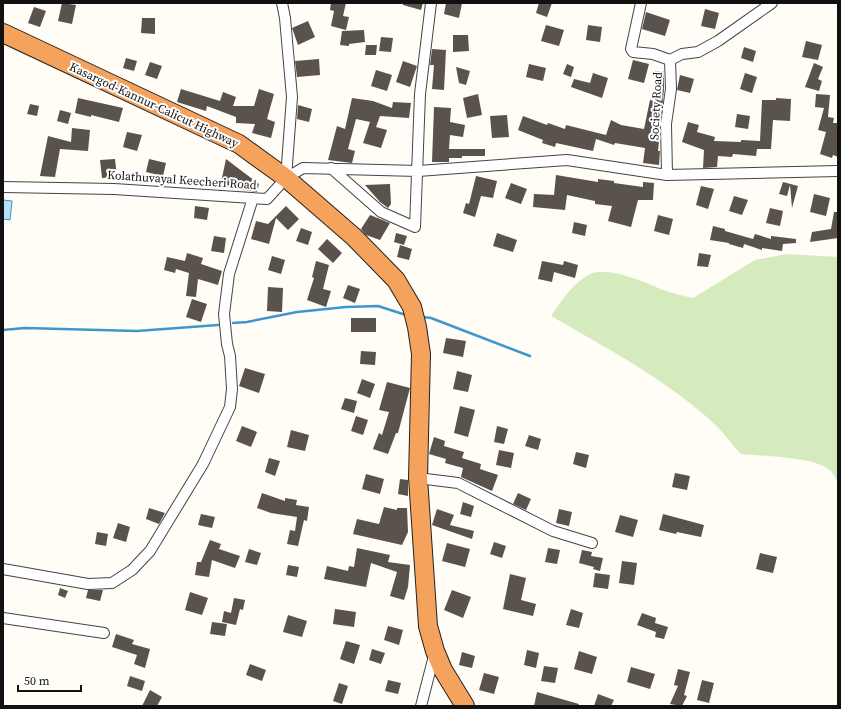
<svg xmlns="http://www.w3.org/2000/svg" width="841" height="709" viewBox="0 0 841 709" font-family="'Source Serif 4',serif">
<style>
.green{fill:#d5ebbd}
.water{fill:#b9e0f7;stroke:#3f96cf}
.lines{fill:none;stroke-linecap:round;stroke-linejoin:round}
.stream{stroke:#3f96cf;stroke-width:2.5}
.building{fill:#5a524d}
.street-casing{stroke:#444;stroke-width:12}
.highway-casing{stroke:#222;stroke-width:20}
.street{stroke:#fff;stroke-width:10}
.highway{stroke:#f5a25d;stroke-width:18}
.labels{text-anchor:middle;stroke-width:4;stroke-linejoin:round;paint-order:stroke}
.street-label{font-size:12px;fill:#111;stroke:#fff}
</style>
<rect width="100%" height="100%" fill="#fffdf5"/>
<path class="green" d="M787 254 838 257V486C837 479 833 472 827 468 810 457 761 456 741 454 730 442 720 428 708 418 661 377 605 347 551 316 562 300 572 284 590 274 608 265 649 284 666 291 675 294 684 296 693 298L755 260Z"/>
<path class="water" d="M3 200 12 201 10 220 3 219Z"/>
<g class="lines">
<path class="stream" d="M423 317 431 318 530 356
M233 323 247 322 297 312 346 307 378 306 406 315
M3 330 25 328 137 331 218 325"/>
</g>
<path class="building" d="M62 3 76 5 72 24 58 21Z
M331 3H346L343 16 349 17 346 30 331 26 334 11 330 10Z
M403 3H423L421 10 403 5Z
M446 3H462L459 18 444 14Z
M539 3H552L547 17 536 13Z
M34 7 46 11 40 27 28 23Z
M705 9 719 13 715 29 701 26Z
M646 12 670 20 665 36 642 29Z
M142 18H155V34L141 33Z
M308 21 315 37 298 45 292 28Z
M546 25 564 30 559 46 541 41Z
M588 25 602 27 600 42 586 40Z
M364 30 365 42 349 44V46L340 45 342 31Z
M453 35H468L469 51 453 52Z
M381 37 393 38 391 52 379 51Z
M806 41 822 45 818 60 802 57Z
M366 45H377L376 55H365Z
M744 47 756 51 753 62 741 58Z
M432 49 446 50 444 90 432 89 434 65H430Z
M126 58 137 61 134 71 123 68Z
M319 59 320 75 297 77 295 61Z
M633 60 649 64 644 83 628 79Z
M403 61 417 66 410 87 396 82Z
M150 62 162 66 157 79 145 75Z
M814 63 823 67 818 79 822 81 819 91 805 87Z
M529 64 546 68 543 81 526 77Z
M567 64 574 67 571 77 563 74Z
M456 67 470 71 466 85 459 83Z
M376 70 392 75 387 91 371 86Z
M655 71H664V89L658 151H660L659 165 643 163 645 148 615 143 614 145 596 139 593 151 556 143 555 147 542 143 543 140 518 130 523 116 547 125 548 123 565 129 566 125 606 135 611 120 621 125 644 129 650 100 655 101Z
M593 73 608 78 602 98 571 87 574 79 590 83Z
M745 73 757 77 752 93 740 89Z
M680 75 694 79 690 93 677 90Z
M181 89 220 101 223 92 236 97 233 106H254L259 89 274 94 267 119 275 122 271 138 252 133 255 124 236 123V117L207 106 206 111 177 102Z
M478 94 482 115 467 118 463 98Z
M816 94 830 95 828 117 834 118 833 123H838V157L833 155 832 158 820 154 826 132 818 130 824 108 815 107Z
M78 98 123 108 119 122 91 115V117L75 113Z
M352 98 373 101 392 108 393 102 411 103 409 118 380 116 376 127 387 130 381 148 363 143 370 122 356 119 348 149 355 151 352 163 328 160 337 126 345 129Z
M776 98 791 99 790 121 773 120 771 149H757L756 156 733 154 732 157 718 156 717 167 703 168 704 150 682 142 688 122 699 125 697 132 715 137 714 141 741 142V140L760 141 762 100H776Z
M30 104 39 106 37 116 27 114Z
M298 105 312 109 309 122 297 119Z
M434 107 451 108 450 122 465 125 463 137 450 135 449 149H485V156H462V158H449V162H432Z
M60 110 71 113 68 124 57 121Z
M737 114 750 116 748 129 735 127Z
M507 115 509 137 492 138 490 116Z
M72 128 90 130 88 151 60 149 55 177 40 176 48 136 71 142Z
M127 132 142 135 137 151 123 147Z
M115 159 117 177 102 178 100 160Z
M149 159 166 163 163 176 146 172Z
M226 159 259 184 257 192 220 187Z
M556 175 598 182V179L614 181V183L643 187V182L654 183 653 200H638L631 227 608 221 612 206 595 204V201L567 195 565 210 533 207 534 194 554 195Z
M476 176 497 181 493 198 481 196 475 217 463 213 466 203 469 204Z
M783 182 798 186 792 208 790 185 787 196 779 194Z
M511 183 527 189 521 204 505 198Z
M390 184 391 204 388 208 380 202 365 185Z
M701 186 714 189 708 209 696 205Z
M814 194 830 198 826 216 810 212Z
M734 196 748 200 742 215 729 211Z
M195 206 209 208 207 220 194 218Z
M286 206 299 219 288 230 276 218 269 244 251 239 256 221 268 224Z
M770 208 783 211 780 226 766 223Z
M834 212H838V238L810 242 812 232 831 229Z
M370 215 390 223 380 240 366 235 361 229Z
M658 215 673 219 669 235 654 231Z
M574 222 587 225 585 236 572 233Z
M713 226 725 229V231L753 239 755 234 771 239V236L796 239V243L783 244 782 251 762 248V250L744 244 743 248 729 244V243L710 240Z
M301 228 312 232 308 245 296 241Z
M396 233 407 236 404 245 394 242Z
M497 233 517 240 513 252 493 246Z
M214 236 226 238 224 253 211 251Z
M327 239 342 253 333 263 318 249Z
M400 245 412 249 409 260 397 257Z
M187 253 203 258 201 264 222 271 218 285 198 279 196 297 186 296 189 273 176 269 175 273 164 270 167 257 185 261Z
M699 253 711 255 708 267 697 266Z
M272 256 285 260 281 274 268 270Z
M316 261 329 265 323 289 331 291 326 307 307 300 314 278 312 277Z
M542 261 563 265 564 261 578 265 575 278 554 272 552 282 538 279Z
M348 285 360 289 355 303 343 298Z
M268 287 283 288 282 312 267 311Z
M192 299 207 304 201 322 186 317Z
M351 318H376V332H351Z
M446 338 466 341 463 357 443 353Z
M361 351 376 352 375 365 360 364Z
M245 368 265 374 259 393 239 386Z
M457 371 472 375 468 392 453 389Z
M362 379 375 384 370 398 357 393Z
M387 382 410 388 398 433H396L388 454 373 449 379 433 382 435 389 412 379 410Z
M345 398 357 401 354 413 341 409Z
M460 406 475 410 468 437 454 433Z
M356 416 368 420 363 435 351 431Z
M242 426 257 432 251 447 236 441Z
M497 426 508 429 504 444 494 442Z
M291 430 309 435 305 451 287 447Z
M529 435 541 439 538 450 525 446Z
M434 437 445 441 444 446 464 452 462 458 481 464 480 469 498 475 492 491 461 477 463 468 445 463 446 459 429 454Z
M499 450 514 453 511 468 496 465Z
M576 452 589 455 586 468 573 464Z
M269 458 280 461 275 476 265 472Z
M675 473 690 476 687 490 672 487Z
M366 474 384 479 380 494 362 489Z
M400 479 408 480V496L398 494Z
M262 493 285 501V498L297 500 296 505 309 507 307 521 304 520 298 546 287 544 290 530 295 531 297 517 271 513 257 508Z
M518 493 531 499 526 510 513 504Z
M463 502 474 506 471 517 460 514Z
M384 507 397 510V508H407L408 532 402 545 353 534 357 519 379 524Z
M149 508 165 513 159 524 146 519Z
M437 509 454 515 450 525 474 531 472 539 432 525Z
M559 509 572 512 569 526 556 523Z
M201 514 215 517 212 528 198 525Z
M663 514 704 525 701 537 677 532 676 534 659 530Z
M620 515 638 520 633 537 615 532Z
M118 523 130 527 126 542 113 538Z
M97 532 108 534 106 546 95 544Z
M210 540 221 544 219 549 240 556 235 568 212 560 209 577 195 575 197 562H201Z
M494 542 506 546 502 558 490 554Z
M447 543 470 549 465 567 442 561Z
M357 548 390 555 388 562 410 565 408 587 404 600 390 596 397 572 371 563 366 587 324 579 327 566 348 571 349 566 354 567Z
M548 548 560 550 557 564 545 562Z
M249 549 261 553 257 565 245 562Z
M582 550 592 552 591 556 603 558 600 571 593 569 594 567 579 563Z
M760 553 777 557 773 573 756 569Z
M622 561 637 563 634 585 619 583Z
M288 565 299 567 297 577 286 575Z
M595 573 610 575 608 589 593 587Z
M510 574 526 578 521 600 536 604 533 616 503 609Z
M60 588 68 591 65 598 58 595Z
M88 590H103L100 601 86 598Z
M452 590 471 597 463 618 444 610Z
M190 592 208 598 202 615 185 610Z
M234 598 245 600 243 610 240 609 236 625 222 622 224 611 231 613Z
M335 609 356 612 354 627 333 624Z
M571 609 583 613 579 628 566 625Z
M642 613 656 618 655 623 668 627 664 639 655 637 656 632 637 625Z
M288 615 307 621 302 637 283 632Z
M212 622 227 624 225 636 210 634Z
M388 626 403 630 399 645 384 640Z
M116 634 134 640 132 644 150 649 145 668 134 664 137 655 112 647Z
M346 641 360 645 354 664 340 659Z
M372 649 385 653 381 664 369 660Z
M527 650 539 653 536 668 524 665Z
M579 651 597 657 592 674 574 669Z
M462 652 475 656 472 668 459 665Z
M250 664 266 670 262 681 246 675Z
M544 666 558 668 555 683 541 681Z
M631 667 655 674 650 689 627 682Z
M678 669 690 672 684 695 687 696 682 706 670 704 678 686 674 685Z
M484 673 499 677 494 694 479 690Z
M130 676 145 681 142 691 127 686Z
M388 680 401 683 398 694 385 691Z
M702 680 714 683 709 703 697 700Z
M339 683 348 686 342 704 333 701Z
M150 690 162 697 157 706H142Z
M537 692 579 704 578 706H534Z
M598 694 614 700 611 706H594Z"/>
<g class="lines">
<defs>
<path id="street" d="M282 3 285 18 292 97 286 178
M641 3 631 49 633 52 653 54 670 60
M331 168 381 212 415 227 420 94 431 3
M667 175 666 124 671 89 670 60 682 54 698 52 718 41 772 3
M3 187 114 189 267 199 286 178 303 168 418 171 567 160 667 175 838 171
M418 478 458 483 553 531 592 543
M3 569 88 584 112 583 132 570 150 551 203 464 230 407 232 389 230 356 227 344 224 314 229 274 253 198
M3 618 104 633
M421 706 435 652"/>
<path id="highway" d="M3 33 239 144 286 178 354 237 396 280 412 307 417 327 421 354 418 478 428 626 435 651 443 670 465 706"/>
</defs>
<use href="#street" class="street-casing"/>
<use href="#highway" class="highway-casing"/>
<use href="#street" class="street"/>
<use href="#highway" class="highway"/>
</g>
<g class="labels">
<g class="street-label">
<text transform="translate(154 105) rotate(25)" y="4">Kasargod-Kannur-Calicut Highway</text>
<text transform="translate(656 106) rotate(-87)" y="4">Society Road</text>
<text transform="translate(182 180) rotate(4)" y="4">Kolathuvayal Keecheri Road</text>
</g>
</g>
<rect width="841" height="709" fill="none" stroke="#111111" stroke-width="8"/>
<path d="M18 685v6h63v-6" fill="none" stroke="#111111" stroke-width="2"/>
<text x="24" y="685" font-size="12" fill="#111111" stroke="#ffffff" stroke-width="3" paint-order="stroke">50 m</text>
</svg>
